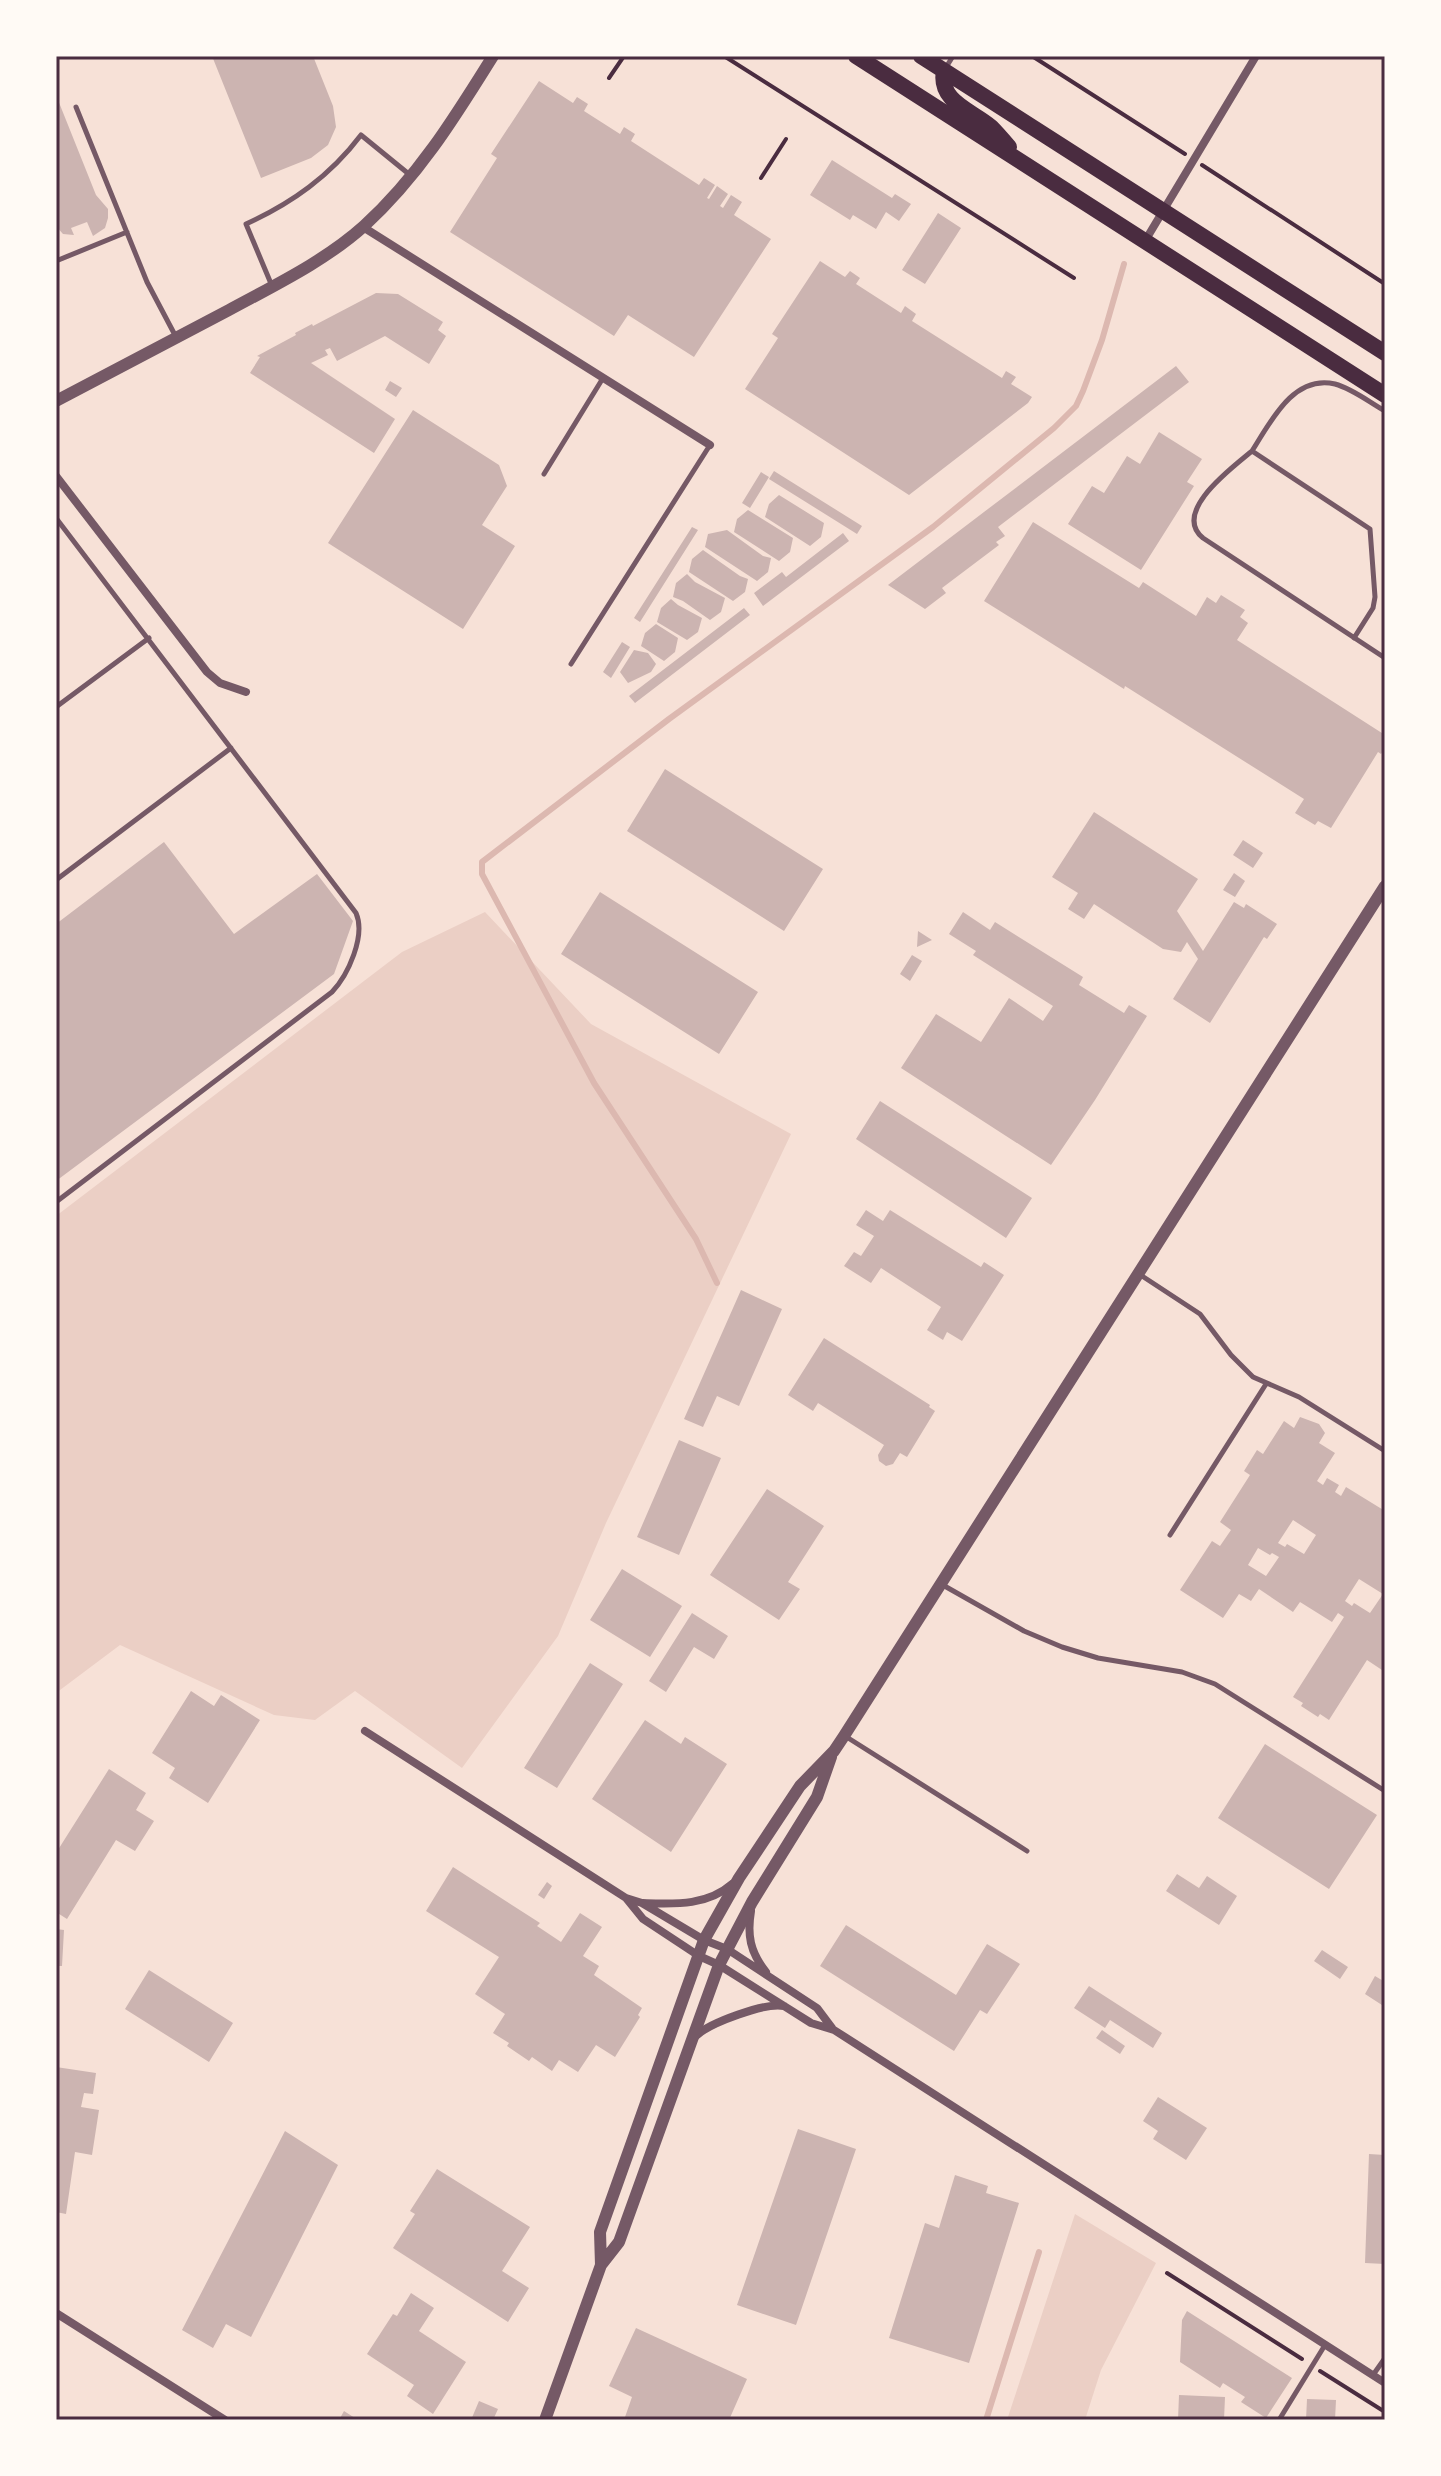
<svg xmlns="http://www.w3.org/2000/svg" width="1441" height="2476" viewBox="0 0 1441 2476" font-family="Jost,sans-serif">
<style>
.green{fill:#ebcfc5}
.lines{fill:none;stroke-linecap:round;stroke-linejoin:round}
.stream{stroke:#dcb8b0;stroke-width:6}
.building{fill:#ccb4b1;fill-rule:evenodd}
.path{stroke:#4a2c40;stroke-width:4}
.service{stroke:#755966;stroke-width:5}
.minor{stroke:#755966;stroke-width:8}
.tertiary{stroke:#755966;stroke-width:12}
.trunk{stroke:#4a2c40;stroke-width:16}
.neatline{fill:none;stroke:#4a2c40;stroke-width:3}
</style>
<rect width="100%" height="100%" fill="#f7e1d7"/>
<path class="green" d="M485 912 591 1024 791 1134 606 1523 558 1636 462 1768 355 1691 315 1720 274 1715 120 1645 56 1693V1216L402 952Z
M1075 2214 1156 2263 1101 2370 1085 2420H1007Z"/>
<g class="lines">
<path class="stream" d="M717 1283 696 1239 594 1083 482 874V862L669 719 933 527 1054 428 1076 406 1083 391 1102 340 1124 264
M986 2420 1039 2252"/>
</g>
<path class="building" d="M212 56H313L333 106 336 127 328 145 311 158 261 178Z
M539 81 573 103 577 97 588 104 584 111 620 134 624 127 635 134 631 141 699 185 704 178 715 185 707 198 709 199 717 186 728 194 720 206 723 208 731 195 742 202 734 215 771 239 694 357 628 315 614 336 450 232 497 158 491 154Z
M56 95 96 195 108 209V218L105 228 93 236 87 222 71 228 74 235 63 234 56 226Z
M832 160 892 198 895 194 911 204 899 221 886 212 876 229 853 215 850 220 810 195Z
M938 213 961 228 925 284 902 270Z
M820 261 845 277 850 271 860 278 856 284 901 313 905 306 916 314 912 321 1002 378 1006 371 1016 377 1011 384 1032 397 1028 403 909 495 745 389 778 338 772 334Z
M376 293 398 294 443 322 438 330 446 336 429 364 385 336 337 361 330 348 325 350 328 355 311 363 395 419 374 453 250 373 260 357 257 356 296 335 295 333 312 324 313 326Z
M1176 366 1189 382 998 527 1005 536 996 542 999 545 942 588 946 593 925 609 888 585Z
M390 381 402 388 396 397 385 390Z
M413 410 499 465 507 486 482 525 515 546 463 629 328 543Z
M1159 432 1202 459 1187 482 1194 486 1141 570 1068 524 1092 486 1104 493 1127 456 1140 464Z
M774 471 862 526 857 534 769 479Z
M761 472 769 477 750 508 742 503Z
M779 495 824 523 821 537 810 546 765 517 769 504Z
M748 510 793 538 790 552 779 561 734 532 737 519Z
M1033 522 1139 588 1143 582 1196 616 1207 597 1216 603 1221 595 1245 610 1240 617 1248 623 1237 640 1385 735V748L1381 754 1378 752 1331 828 1318 821 1315 825 1295 813 1304 799 1125 686 1124 689 984 601Z
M692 527 698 530 640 622 634 618Z
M727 530 763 556 771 558 768 572 757 581 705 547 708 534Z
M843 533 849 541 763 606 754 593 782 572 786 577Z
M703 550 740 576 748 579 745 592 733 601 689 572 692 559Z
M687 574 695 582 725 598 721 612 710 620 683 601 673 597 676 583Z
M671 599 678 605 702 618 698 632 687 640 657 622 661 608Z
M744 608 750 615 635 703 629 696Z
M656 624 678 638 675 652 664 661 641 646 645 633Z
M622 642 630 647 611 678 603 672Z
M634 650 648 653 656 664 651 672 628 683 620 672Z
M665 769 823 869 784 931 627 831Z
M1094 812 1198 879 1177 911 1203 951 1234 902 1244 908 1246 904 1277 924 1267 939 1264 937 1210 1023 1173 999 1198 959 1187 942 1181 952 1163 949 1094 904 1084 919 1068 909 1078 893 1052 877Z
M1243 840 1263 853 1253 868 1233 855Z
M164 842 234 934 317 874 353 921 334 974 56 1181V924Z
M1234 873 1245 881 1235 897 1223 890Z
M600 892 758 992 719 1054 561 954Z
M963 912 990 930 995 922 1083 977 1079 985 1124 1013 1129 1005 1147 1016 1095 1100 1051 1165 901 1068 936 1014 981 1042 1009 998 1043 1021 1053 1006 973 955 976 951 949 934Z
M918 931 932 940 917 947Z
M912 955 922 961 910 981 900 974Z
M880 1101 1032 1198 1006 1238 856 1139Z
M866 1210 883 1221 890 1210 981 1267 984 1262 1004 1275 962 1341 947 1332 943 1340 927 1330 941 1307 881 1268 871 1283 844 1266 854 1252 861 1256 874 1236 856 1225Z
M741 1290 782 1309 739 1406 717 1396 703 1427 684 1419Z
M824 1338 930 1405 929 1407 935 1411 907 1457 900 1453 893 1464 886 1466 879 1461 878 1455 884 1445 818 1403 813 1411 788 1395Z
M1300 1417 1319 1424 1325 1433 1319 1443 1335 1453 1317 1481 1323 1485 1327 1478 1339 1485 1335 1492 1341 1496 1346 1487 1385 1511V1672L1367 1660 1329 1720 1320 1714 1318 1717 1301 1706 1303 1703 1293 1697 1344 1617 1338 1613 1332 1622 1300 1602 1293 1612 1259 1589 1251 1601 1239 1594 1223 1618 1180 1590 1212 1541 1220 1546 1231 1530 1220 1522 1250 1475 1244 1471 1257 1450 1263 1454 1284 1421 1294 1428ZM1293 1520 1316 1535 1304 1554 1287 1544 1285 1547 1278 1543ZM1258 1548 1270 1555 1272 1553 1279 1557 1266 1576 1248 1565ZM1359 1579 1383 1594 1370 1613 1354 1603 1352 1606 1345 1601Z
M679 1440 721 1458 679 1555 637 1537Z
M767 1489 824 1526 788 1582 800 1589 779 1620 710 1575Z
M622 1569 682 1606 650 1657 590 1620Z
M692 1613 728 1636 714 1659 694 1647 666 1692 649 1681Z
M590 1663 623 1684 557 1788 524 1768Z
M191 1691 214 1706 221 1695 260 1720 208 1803 169 1778 175 1768 152 1753Z
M645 1720 681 1744 685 1737 727 1764 671 1852 592 1799Z
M1265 1744 1377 1815 1329 1889 1218 1818Z
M109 1769 146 1793 136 1810 154 1821 135 1851 116 1840 67 1919 56 1912V1853Z
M453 1867 540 1923 537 1926 561 1942 580 1913 602 1927 583 1956 599 1966 594 1975 642 2008 638 2015 640 2017 615 2057 596 2045 578 2072 559 2060 552 2071 532 2057 529 2061 507 2046 509 2043 493 2033 505 2014 475 1994 499 1957 426 1911Z
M1177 1874 1199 1888 1207 1876 1237 1896 1219 1925 1166 1891Z
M547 1882 552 1886 544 1899 538 1895Z
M846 1925 956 1995 987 1944 1020 1964 987 2014 980 2010 954 2051 820 1966Z
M56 1929 64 1930 62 1966H56Z
M1322 1950 1348 1967 1340 1979 1314 1961Z
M149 1970 233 2023 209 2062 125 2009Z
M1375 1976 1385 1982V2007L1365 1994Z
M1089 1986 1162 2033 1153 2048 1110 2020 1105 2028 1074 2008Z
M1102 2030 1125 2046 1120 2054 1096 2038Z
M56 2067 96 2073 93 2094 84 2093 81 2107 99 2110 92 2155 75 2152 66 2214 56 2212Z
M1158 2097 1207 2128 1186 2160 1153 2139 1158 2131 1143 2121Z
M798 2129 856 2149 796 2325 737 2305Z
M285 2131 338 2165 251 2337 226 2324 213 2348 182 2330Z
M1369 2154 1385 2155V2264L1365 2263Z
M437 2169 530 2227 502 2271 529 2288 508 2322 393 2248 415 2214 410 2211Z
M955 2175 988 2186 986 2193 1019 2203 969 2363 889 2338 925 2223 939 2228Z
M411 2293 434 2308 419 2331 466 2362 433 2414 407 2396 414 2385 367 2354 393 2314 397 2316Z
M1187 2311 1292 2378 1266 2418 1241 2402 1245 2397 1223 2383 1220 2388 1180 2362 1182 2320Z
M636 2328 747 2379 729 2420H624L632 2397 609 2386Z
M1179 2395 1225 2397 1224 2420H1178Z
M1307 2399 1336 2400 1335 2420H1306Z
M479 2401 498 2409 493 2420H471Z
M344 2411 358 2420H339Z"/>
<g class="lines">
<path class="path" d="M724 56 1074 278
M1032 56 1185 154
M609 78 624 56
M1202 165 1385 284
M761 178 786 139
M1167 2273 1302 2359
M1320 2371 1385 2412"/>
<path class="service" d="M945 69 953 56
M76 107 147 282 176 337
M56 261 127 232
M272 286 246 224C292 203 330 176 361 135L410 175
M1252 451C1270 423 1293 374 1335 384 1353 389 1369 402 1385 411
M544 474 603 378
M56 518 356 913C366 936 348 975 332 992L56 1202
M1354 638 1373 608 1375 597 1370 529 1252 451C1233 467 1171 512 1203 538L1385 658
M571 664 710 445
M56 707 149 638
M56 880 231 748
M1139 1274 1200 1314 1231 1355 1253 1377 1299 1397 1385 1451
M1170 1535 1266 1384
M941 1584 1024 1631 1062 1647 1098 1658 1182 1672 1215 1684 1385 1791
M845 1736 1027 1851
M1373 2375 1385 2358
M1279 2420 1325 2345"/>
<path class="minor" d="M363 227 710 445
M1145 241 1256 56
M56 476 207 672 220 683 246 692
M365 1731 626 1898 642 1903 704 1940 727 1949 817 2008 832 2028
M626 1898 643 1919 699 1956 719 1965 811 2023 834 2030 1385 2383
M643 1903C675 1904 707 1906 732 1884
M751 1911C747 1935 750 1952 766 1972
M696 2036C709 2023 766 2002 784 2006
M56 2313 225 2420"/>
<path class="tertiary" d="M56 401C114 370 172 340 229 310 275 285 325 261 364 226 418 177 455 117 493 56
M601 2265 619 2242 719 1965 752 1902 817 1797 831 1757
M545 2420 601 2265 600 2232 704 1940 739 1878 800 1786 834 1751 844 1736 1385 886"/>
<path class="trunk" d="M856 56 1385 395
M921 56 1385 353
M944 71C938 102 973 111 991 127 997 133 1003 140 1009 147"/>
</g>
<rect width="1441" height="2476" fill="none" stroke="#fffaf5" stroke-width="116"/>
<rect x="58" y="58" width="1325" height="2360" class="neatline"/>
</svg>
